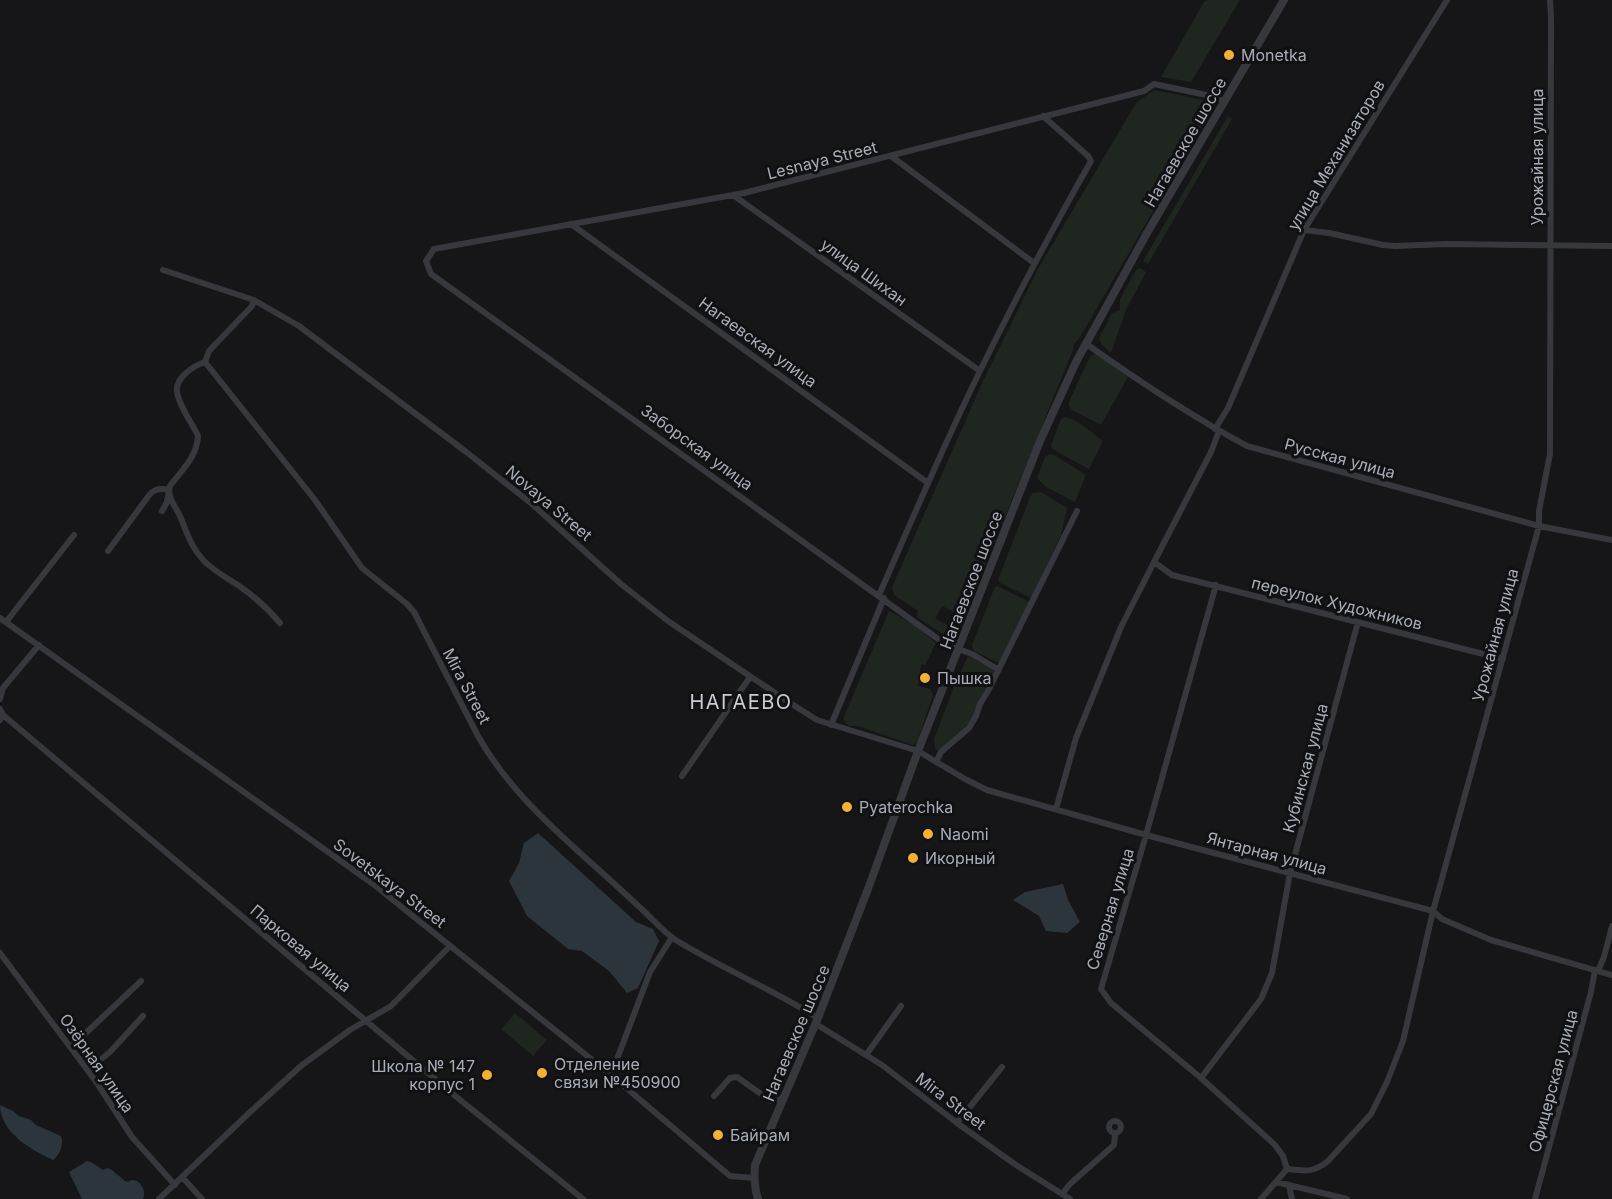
<svg xmlns="http://www.w3.org/2000/svg" width="1612" height="1199" viewBox="0 0 1612 1199" font-family="Inter,sans-serif">
<style>
.green{fill:#1e261f}
.water{fill:#2c353c}
.lines{fill:none;stroke-linecap:round;stroke-linejoin:round}
.minor{stroke:#37383d;stroke-width:6}
.tertiary{stroke:#37383d;stroke-width:8}
.poi-dot{fill:#f2b134;stroke:#111113;stroke-width:2}
.labels{text-anchor:middle;stroke-width:6;stroke-linejoin:round;paint-order:stroke}
.poi-label{font-size:16px;fill:#a8adb8;stroke:#111113;text-anchor:start}
.street-label{font-size:16px;fill:#a8adb8;stroke:#111113}
.quarter-label{font-size:20px;letter-spacing:1.5px;fill:#c9ccd4;stroke:#111113}
</style>
<rect width="100%" height="100%" fill="#161618"/>
<path class="green" d="M1208 0H1240L1191 82 1161 77 1204 2Z
M1154 90 1208 101 1214 106 1079 339 1074 344 1073 350 964 617 942 606 935 619 958 630V638L952 640 917 617 918 611 894 595 892 587 983 381 1038 269 1136 103Z
M1228 116 1232 119 1148 264 1143 261Z
M1140 268 1146 272 1126 310 1111 353 1102 345 1099 338 1112 313 1120 310V299L1136 270Z
M1093 354H1096L1128 377 1101 425 1072 410 1069 406V402L1089 358Z
M1063 417C1078 418 1092 433 1103 441L1089 469 1054 450 1051 446 1060 421Z
M1050 454 1054 455 1086 475 1075 502 1046 487 1037 478 1045 457Z
M1041 492 1067 508 1061 535 1031 598 1000 583 998 580 1030 497 1032 493Z
M997 586 1030 602 999 663 974 651 972 645 994 589Z
M889 611 916 626 936 643 925 665 921 664 918 686 930 689 933 695 917 742 913 745 858 726H849L843 719Z
M968 656 995 671C985 693 976 719 957 737 951 742 944 747 938 751L935 748 934 739 958 677Z
M515 1013 547 1040 533 1056 501 1029Z"/>
<path class="water" d="M538 833 636 922 653 929 659 941 638 988 627 993 609 971 582 951 568 949 527 916 509 881 519 863 524 843Z
M1063 884 1068 900 1080 922 1067 933 1046 931 1039 916 1013 900 1025 892Z
M0 1105 13 1111 19 1116 31 1120 36 1125 61 1136C64 1143 60 1156 53 1160 31 1150 0 1132 0 1105Z
M87 1161 91 1162 103 1170 108 1168C116 1172 120 1178 127 1182L132 1180 137 1181C143 1186 146 1192 143 1199H82L69 1172Z"/>
<g class="lines">
<path class="minor" d="M891 156 1034 263
M733 195 980 371
M571 224 928 483
M1304 230 1329 233 1383 245 1395 246 1446 244 1612 246
M163 270 254 300 299 326 465 451 532 504 621 584 668 621 787 701 817 720 918 751 965 779 987 790 1146 835 1433 911 1442 919 1491 940 1612 975
M254 300 252 306 209 351 205 362 315 500 362 568 407 604 414 612 478 736C512 797 570 843 621 890 632 900 643 910 654 921 660 927 667 934 674 939 721 968 772 989 818 1018
M1085 343C1137 380 1191 416 1247 446L1539 526 1612 540
M205 362C193 366 175 378 177 392 179 406 192 423 198 436 197 457 182 470 170 486 167 497 175 506 180 516 187 533 191 547 204 561 215 572 229 579 242 588 256 598 269 610 280 623
M1215 429 1228 408 1304 230 1447 0
M1219 431 1211 452 1154 562 1172 575 1503 659
M108 551 150 494C155 489 162 488 169 490 168 499 167 504 162 511
M1216 585 1146 835 1101 989 1111 1003 1201 1078 1275 1145 1283 1156 1287 1169
M879 595C912 520 944 444 980 371 1015 299 1052 230 1091 161L1088 156 1043 116
M0 618 373 884 611 1075 730 1176 754 1178
M6 622 74 535
M999 670 972 654 945 644 431 274 426 261 434 249 744 193 1144 91 1154 84 1216 97 1224 102
M0 699 3 688 39 645
M0 709 3 715 0 720
M3 715 454 1095 583 1199
M831 725 884 598
M936 762 941 752 969 728 976 716 980 704 988 691 1077 511
M682 776 750 677
M1056 809 1076 738 1121 627 1154 562
M0 953 97 1083 132 1137 175 1185
M1598 971 1604 957 1612 926
M816 1024 882 1065 957 1123 1016 1165 1070 1199
M71 1047 141 981
M866 1055 901 1006
M88 1070 110 1052 143 1016
M611 1075 650 972 672 937
M1201 1078 1261 999 1272 973 1290 873 1358 622
M714 1096 730 1078 737 1077 771 1101 783 1098
M1109 1127a6 6 0 1 1 12 0a6 6 0 1 1-12 0Z
M957 1123 1002 1067
M183 1178 202 1199
M1276 1182 1347 1199
M1289 1186 1292 1199
M1062 1194 1070 1184 1114 1145 1115 1134
M159 1199 248 1114 302 1065 350 1030 391 1006 450 946
M1261 1199 1287 1169C1304 1171 1314 1173 1328 1161L1371 1114 1387 1082 1403 1041 1433 911 1539 526V511L1550 454 1551 16 1550 0
M1535 1199 1591 992 1595 970"/>
<path class="tertiary" d="M758 1199C754 1187 754 1177 755 1165L818 1018 868 889 918 751 1040 441 1076 362 1147 233 1284 0"/>
</g>
<g class="poi-dot">
<circle cx="1229" cy="55" r="6"/>
<circle cx="925" cy="678" r="6"/>
<circle cx="847" cy="807" r="6"/>
<circle cx="928" cy="834" r="6"/>
<circle cx="913" cy="858" r="6"/>
<circle cx="542" cy="1073" r="6"/>
<circle cx="487" cy="1075" r="6"/>
<circle cx="718" cy="1135" r="6"/>
</g>
<g class="labels">
<g class="poi-label">
<text x="1241" y="61">Monetka</text>
<text x="937" y="684">Пышка</text>
<text x="859" y="813">Pyaterochka</text>
<text x="940" y="840">Naomi</text>
<text x="925" y="864">Икорный</text>
<text x="554" y="1070">Отделение<tspan x="554" dy="18">связи №450900</tspan></text>
<text x="475" y="1072" text-anchor="end">Школа № 147<tspan x="475" dy="18">корпус 1</tspan></text>
<text x="730" y="1141">Байрам</text>
</g>
<g class="street-label">
<text transform="translate(1185 142) rotate(-60)" y="6">Нагаевское шоссе</text>
<text transform="translate(1336 155) rotate(-59)" y="6">улица Механизаторов</text>
<text transform="translate(1537 157) rotate(-90)" y="6">Урожайная улица</text>
<text transform="translate(822 160) rotate(-14)" y="6">Lesnaya Street</text>
<text transform="translate(864 272) rotate(36)" y="6">улица Шихан</text>
<text transform="translate(758 342) rotate(36)" y="6">Нагаевская улица</text>
<text transform="translate(697 447) rotate(36)" y="6">Заборская улица</text>
<text transform="translate(1340 458) rotate(15)" y="6">Русская улица</text>
<text transform="translate(549 503) rotate(40)" y="6">Novaya Street</text>
<text transform="translate(971 580) rotate(-69)" y="6">Нагаевское шоссе</text>
<text transform="translate(1337 603) rotate(14)" y="6">переулок Художников</text>
<text transform="translate(1495 635) rotate(-75)" y="6">Урожайная улица</text>
<text transform="translate(467 686) rotate(62)" y="6">Mira Street</text>
<text transform="translate(1305 768) rotate(-75)" y="6">Кубинская улица</text>
<text transform="translate(1267 853) rotate(15)" y="6">Янтарная улица</text>
<text transform="translate(390 883) rotate(37)" y="6">Sovetskaya Street</text>
<text transform="translate(1110 909) rotate(-73)" y="6">Северная улица</text>
<text transform="translate(301 948) rotate(40)" y="6">Парковая улица</text>
<text transform="translate(796 1033) rotate(-67)" y="6">Нагаевское шоссе</text>
<text transform="translate(97 1063) rotate(55)" y="6">Озёрная улица</text>
<text transform="translate(1553 1081) rotate(-75)" y="6">Офицерская улица</text>
<text transform="translate(951 1101) rotate(37)" y="6">Mira Street</text>
</g>
<g class="quarter-label">
<text x="741" y="709">НАГАЕВО</text>
</g>
</g>
</svg>
